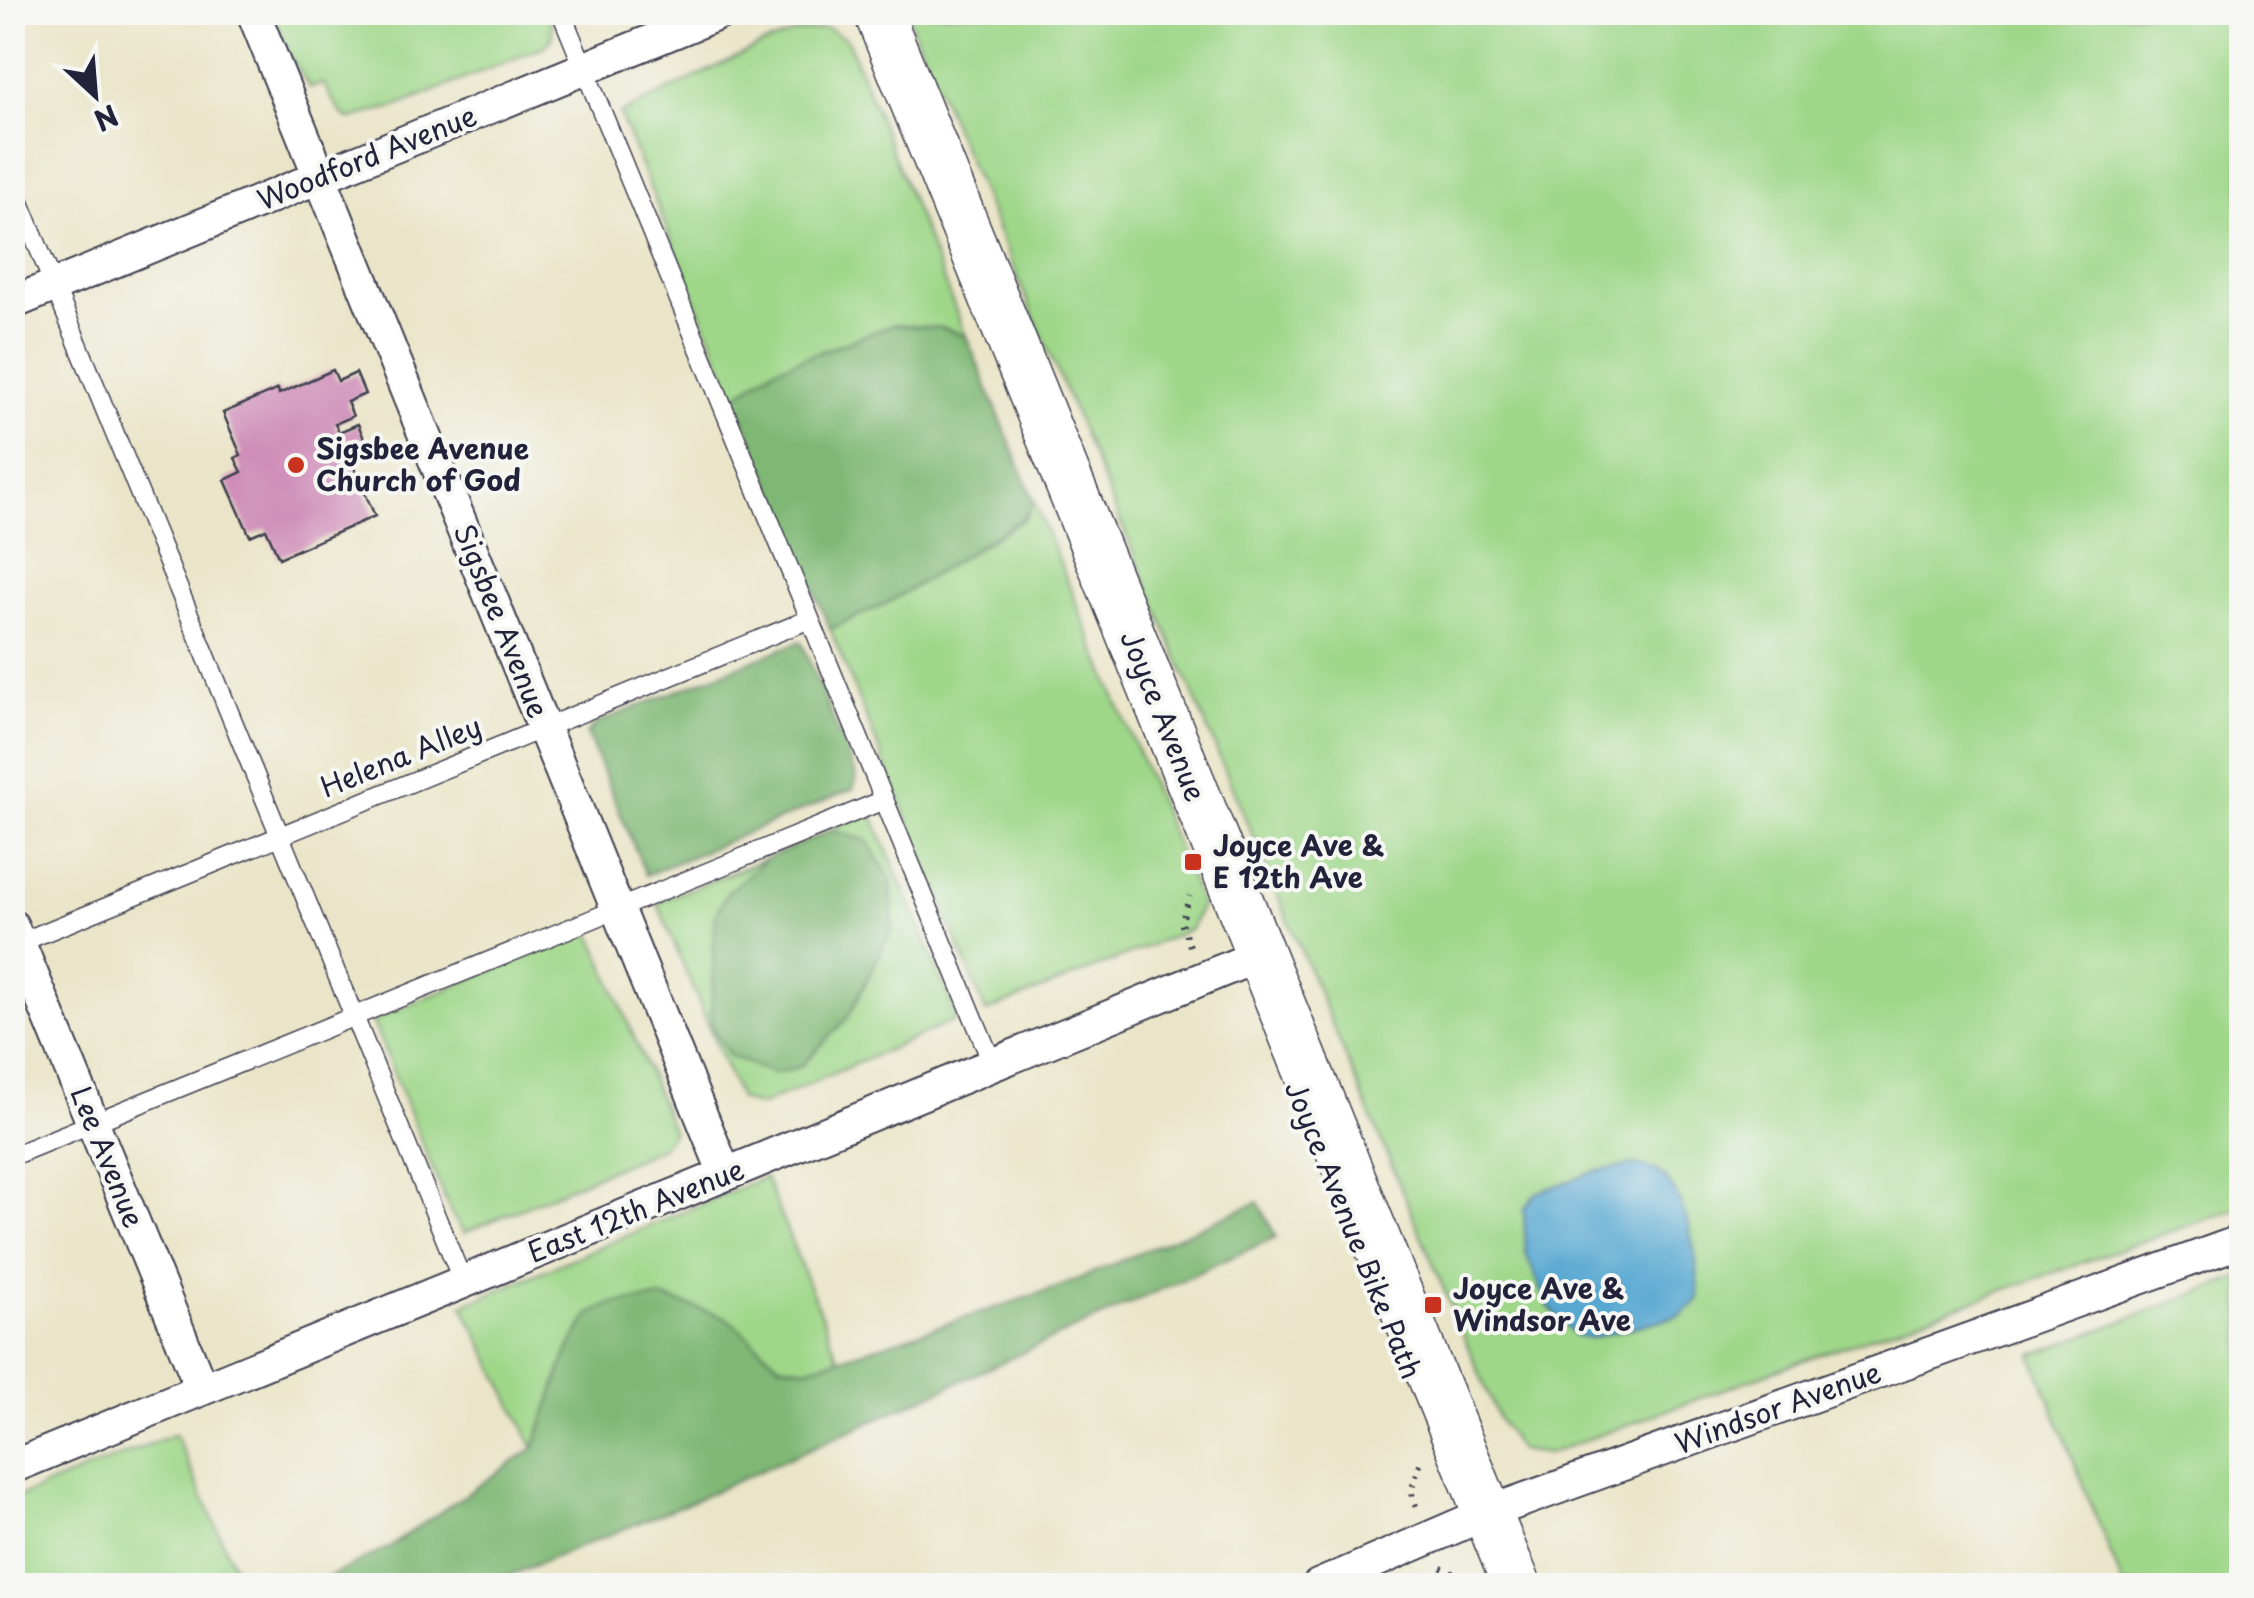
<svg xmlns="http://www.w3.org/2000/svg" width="2254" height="1598" viewBox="0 0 2254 1598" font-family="'Playpen Sans',sans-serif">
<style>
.green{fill:#9fd789;stroke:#607c62;stroke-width:2.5;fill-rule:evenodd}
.forest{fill:#7fb875;stroke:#506d58;stroke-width:2.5}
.water{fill:#58a8d2;stroke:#3d6586;stroke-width:2.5}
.building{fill:#cf8eb9}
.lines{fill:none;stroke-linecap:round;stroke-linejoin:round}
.lane-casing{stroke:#403f50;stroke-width:21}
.street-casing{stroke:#403f50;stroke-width:36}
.secondary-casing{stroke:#403f50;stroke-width:51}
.path{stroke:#403f50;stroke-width:6;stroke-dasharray:2.5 8;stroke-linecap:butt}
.lane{stroke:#fff;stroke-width:18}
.street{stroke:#fff;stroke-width:32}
.secondary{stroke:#fff;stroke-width:48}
.poi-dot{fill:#c8321e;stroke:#f6f6f2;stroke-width:4}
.labels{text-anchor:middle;stroke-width:8;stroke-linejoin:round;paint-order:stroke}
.street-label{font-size:28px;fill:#22223b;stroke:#f6f6f2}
.poi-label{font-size:28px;font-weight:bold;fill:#22223b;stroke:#f6f6f2;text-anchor:start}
</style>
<rect width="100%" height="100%" fill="#f6f6f2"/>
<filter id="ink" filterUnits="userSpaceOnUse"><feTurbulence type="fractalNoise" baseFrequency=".01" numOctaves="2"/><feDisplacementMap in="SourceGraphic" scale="20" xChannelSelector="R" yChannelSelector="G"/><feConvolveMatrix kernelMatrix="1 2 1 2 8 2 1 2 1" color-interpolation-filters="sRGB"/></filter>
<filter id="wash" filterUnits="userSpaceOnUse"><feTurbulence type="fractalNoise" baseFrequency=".0048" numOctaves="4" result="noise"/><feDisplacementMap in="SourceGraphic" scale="40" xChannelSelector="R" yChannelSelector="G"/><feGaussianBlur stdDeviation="2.25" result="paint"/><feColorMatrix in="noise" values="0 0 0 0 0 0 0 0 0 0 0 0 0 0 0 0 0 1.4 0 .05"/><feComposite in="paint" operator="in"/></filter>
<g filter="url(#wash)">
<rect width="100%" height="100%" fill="#eae5c8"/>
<path class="green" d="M272 13H548L552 24V39L545 46 393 108C344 113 354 141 323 83L310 88 290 56Z
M906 13H2241V1207L1795 1363 1548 1454 1519 1450 1498 1418ZM1674 1190C1689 1224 1700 1263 1698 1301L1680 1315 1591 1338 1549 1307 1526 1254 1524 1209Z
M827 28 847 39 966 336 943 328 773 369 735 397 620 114 757 47 797 32Z
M1034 501 1201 905 1191 929 986 1012 830 629 891 601 1025 518Z
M871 811 958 1019 759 1106 739 1099 657 902 766 859 728 892 831 830Z
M590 930 673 1132 662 1147 464 1233 450 1212 372 1020Z
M765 1177 839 1359 805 1368 779 1364 726 1317 567 1353 534 1448 463 1305Z
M2241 1277V1585H2123L2032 1355Z
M175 1434 242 1585H13V1499Z"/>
<path class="forest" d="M892 325 943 328 966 336 1034 501 1025 517 891 601 830 629 735 397 773 369Z
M801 641 857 778 853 789 646 875 587 734 597 723Z
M831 830 868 841 891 880 893 927 849 1016 800 1067 774 1074 730 1056 711 1026 715 915 728 892 766 859Z
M1258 1202 1276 1237 890 1413 692 1501 486 1585H313L389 1547 534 1448 567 1353 589 1315 613 1303 664 1298 726 1317 779 1364 805 1368 839 1359 1062 1286Z"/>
<path class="water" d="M1634 1165C1641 1167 1651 1167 1657 1171 1688 1194 1700 1264 1698 1301L1681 1315 1591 1338 1575 1335 1549 1307 1526 1254 1524 1209 1536 1193 1596 1171Z"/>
<g id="blocks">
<path class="building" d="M333 370 338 381 356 373 365 394 347 402 353 416 335 424 339 432 358 424 367 446 348 454 375 516 279 558 266 529 250 536 225 480 242 472 235 458 241 455 223 413 278 389 279 394Z"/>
</g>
</g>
<g filter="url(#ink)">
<use href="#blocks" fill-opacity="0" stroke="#403f50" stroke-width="2.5"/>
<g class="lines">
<defs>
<path id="lane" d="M561 12 993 1065
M12 183 463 1282
M14 945 810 619
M12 1156 884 800"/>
<path id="street" d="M253 12 725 1174
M12 303 722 12
M12 926 202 1389
M12 1467 1260 955
M1318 1586 1487 1513 2242 1241"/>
<path id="secondary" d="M878 12 1517 1586"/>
</defs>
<use href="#lane" class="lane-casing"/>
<use href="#street" class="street-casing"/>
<use href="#secondary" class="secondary-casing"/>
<path class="path" d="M1190 946 1181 923 1190 896
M1416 1506 1411 1491 1421 1461
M1441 1568 1471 1581"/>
<use href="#lane" class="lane"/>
<use href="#street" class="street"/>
<use href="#secondary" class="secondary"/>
</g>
</g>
<g class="poi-dot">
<circle cx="296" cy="465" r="10"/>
<rect x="1183" y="852" width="20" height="20" rx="5"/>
<rect x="1423" y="1295" width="20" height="20" rx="5"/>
</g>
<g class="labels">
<g class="street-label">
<text transform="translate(367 158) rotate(-22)" y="10">Woodford Avenue</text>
<text transform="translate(501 621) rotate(68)" y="10">Sigsbee Avenue</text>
<text transform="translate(1163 716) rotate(68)" y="10">Joyce Avenue</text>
<text transform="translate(401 757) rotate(-22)" y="10">Helena Alley</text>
<text transform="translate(107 1157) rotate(68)" y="10">Lee Avenue</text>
<text transform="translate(636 1211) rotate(-22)" y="10">East 12th Avenue</text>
<text transform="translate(1353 1230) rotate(68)" y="10">Joyce Avenue Bike Path</text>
<text transform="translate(1778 1408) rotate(-20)" y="10">Windsor Avenue</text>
</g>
<g class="poi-label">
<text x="316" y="459">Sigsbee Avenue<tspan x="316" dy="32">Church of God</tspan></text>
<text x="1213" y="856">Joyce Ave &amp;<tspan x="1213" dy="32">E 12th Ave</tspan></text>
<text x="1453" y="1299">Joyce Ave &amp;<tspan x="1453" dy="32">Windsor Ave</tspan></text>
</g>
</g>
<rect width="2254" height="1598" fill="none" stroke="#f6f6f2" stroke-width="50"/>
<g transform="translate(95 95) rotate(154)" stroke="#f6f6f2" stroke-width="8" paint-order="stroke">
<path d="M0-8L18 38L0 25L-18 38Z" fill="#22223b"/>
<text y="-15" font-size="28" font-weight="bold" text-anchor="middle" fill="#22223b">N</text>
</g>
</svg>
